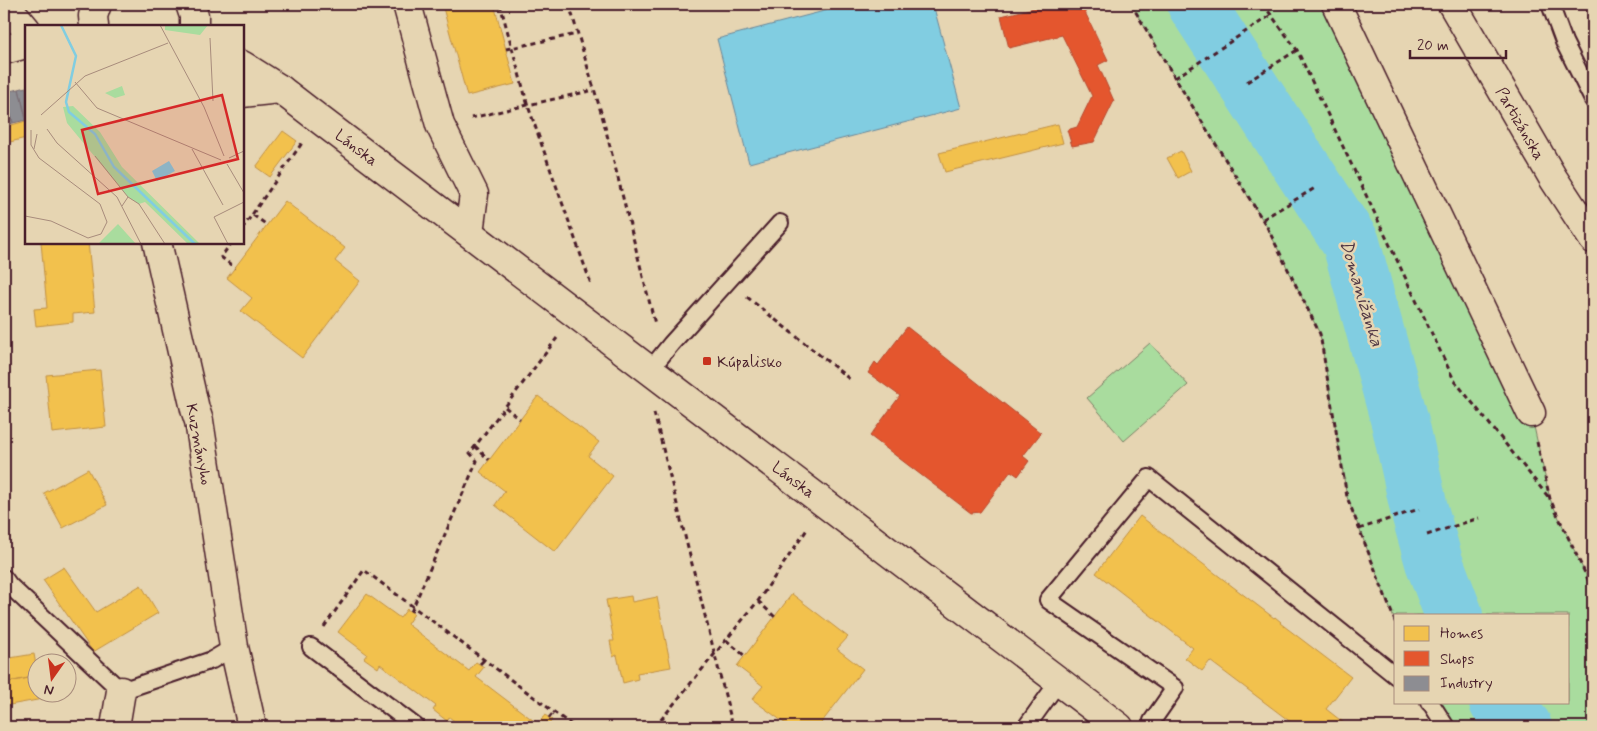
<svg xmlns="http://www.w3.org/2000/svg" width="1597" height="731" viewBox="0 0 1597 731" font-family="Mynerve,sans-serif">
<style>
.green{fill:#a9dc9e;stroke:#7a7e64}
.water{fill:#81cde1;stroke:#6b8798}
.homes{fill:#f2c14e;stroke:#c09044}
.shops{fill:#e4572e;stroke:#b6462d}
.industry{fill:#8d8d92;stroke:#796c73}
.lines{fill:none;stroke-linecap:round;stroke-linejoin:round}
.river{stroke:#81cde1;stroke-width:58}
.lane-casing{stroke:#4a1f2b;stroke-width:20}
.street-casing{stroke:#4a1f2b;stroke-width:31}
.secondary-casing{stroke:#4a1f2b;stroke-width:31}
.path{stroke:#4a1f2b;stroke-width:3;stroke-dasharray:5 4;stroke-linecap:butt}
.lane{stroke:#e6d5b2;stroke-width:16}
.street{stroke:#e6d5b2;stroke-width:28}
.secondary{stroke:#e6d5b2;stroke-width:28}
.poi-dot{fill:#c8321e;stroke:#e6d5b2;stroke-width:2}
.labels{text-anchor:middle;stroke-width:5;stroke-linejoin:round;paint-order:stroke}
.street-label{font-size:16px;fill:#4a1f2b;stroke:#e6d5b2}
.poi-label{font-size:16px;fill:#4a1f2b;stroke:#e6d5b2;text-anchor:start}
.water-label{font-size:18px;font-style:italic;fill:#523946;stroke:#e6d5b2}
.inset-river{fill:none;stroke:#81cde1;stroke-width:2.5}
.inset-road{fill:none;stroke:#a88c7c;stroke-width:1}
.view{fill:#d62828;fill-opacity:0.15;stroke:#d62828;stroke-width:2.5}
.inset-edge{fill:none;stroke:#4a1f2b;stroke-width:2.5}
</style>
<rect width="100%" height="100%" fill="#e6d5b2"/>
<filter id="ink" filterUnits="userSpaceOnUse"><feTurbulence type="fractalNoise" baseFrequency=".02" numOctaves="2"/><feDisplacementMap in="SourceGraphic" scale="10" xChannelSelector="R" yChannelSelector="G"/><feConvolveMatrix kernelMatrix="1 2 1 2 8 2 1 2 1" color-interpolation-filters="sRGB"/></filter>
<g filter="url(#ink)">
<path class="green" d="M1131 4H1336L1531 413 1550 499 1593 590V727H1446L1431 702H1568V615H1396V624L1347 497 1320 334 1267 227 1175 78Z
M1150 343 1188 385 1124 441 1087 398Z"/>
<path class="water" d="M851 4H933L961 108 749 163 717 39Z"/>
<path class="homes" d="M442 4H494L515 84 467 96Z
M26 121V138L6 143 4 127Z
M1058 124 1063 143 945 172 939 153Z
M283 131 297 141 270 177 256 167Z
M1181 151 1191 171 1178 178 1167 158Z
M285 201 345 248 335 261 360 281 302 358 241 311 252 298 227 278Z
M41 242H88L95 312 73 314V322L36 326 34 309 47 308Z
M100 370 106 427 52 433 46 375Z
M538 396 599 442 588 456 613 476 555 552 495 505 505 491 480 472Z
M88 469 107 505 63 528 44 493Z
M1140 516 1274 618 1275 617 1281 622 1280 623 1351 677 1326 709 1349 727H1295L1296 726 1210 661 1202 671 1185 658 1193 648 1096 573Z
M64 567 96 612 141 585 158 613 93 652 43 580Z
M367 594 400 618 407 609 414 614 407 624 469 671 476 662 484 667 476 677 538 724 545 715 552 720 547 727H462L449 717 447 721 433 710 436 706 380 664 378 668 364 658 367 654 338 632Z
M792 594 848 637 837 649 863 669 818 727H790L752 699 763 686 737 666Z
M631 596 632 602 657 597 671 667 637 673 638 679 623 683 617 655 613 657 610 641H614L606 600Z
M34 654 38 676 4 683V659Z
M38 676V694H42L43 699 4 706V683Z"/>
<path class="shops" d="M1047 4H1081L1108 60 1098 65 1114 101 1094 142 1072 146 1067 130 1077 127 1092 96 1062 35 1009 48 1001 16 1047 5Z
M907 327 1041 433 1023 456 1029 461 1018 476 1011 471 980 512 971 513 870 436 900 396 868 373 875 362 878 365Z"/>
<path class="industry" d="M26 87V117L19 89Z
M19 89 26 120 13 123 5 92Z
M5 92 13 123 4 126V93Z"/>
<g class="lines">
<path class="river" d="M1196 4 1351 243 1400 422 1419 509 1434 562 1454 615
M1498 702 1523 727"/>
<defs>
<path id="lane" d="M1550 4 1564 42 1593 100
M650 370 671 344 780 223
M4 578 9 585 121 691 212 660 234 647
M311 647 416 727
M1429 702 1432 705 1446 727
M1152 721 1175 688 1048 600 1149 478 1396 676
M1026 727 1059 681"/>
<path id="street" d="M5 4 26 29
M190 4 194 16V26
M407 4 440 125 474 194 469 233
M1336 4 1531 413
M94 26 93 16 97 4
M4 50 26 44
M242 65 280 89 319 119 1119 727
M157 242 195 409 199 421 234 647 252 727
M115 727 121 691"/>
<path id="secondary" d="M1452 4 1553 178 1593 239
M242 93 280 89"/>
</defs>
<use href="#lane" class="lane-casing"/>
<use href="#street" class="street-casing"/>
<use href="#secondary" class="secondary-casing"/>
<path class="path" d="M500 4 528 106 591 284
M569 4 603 119 655 324
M1131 4 1175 78 1267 227 1320 334 1347 497 1396 624
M1263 4 1297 50 1454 380 1550 499
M506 49 577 34
M1175 78 1271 15
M1247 82 1297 50
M471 118 594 90
M253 215 267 225
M1263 219 1315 188
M242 229 302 143
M232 242 221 257 235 268
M747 297 852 381
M505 407 520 419
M654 413 733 727
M1537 442 1550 499 1593 590
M475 446 489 460
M1359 529 1419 509
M1427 535 1479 518
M758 601 775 617
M411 612 477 461 470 453 557 338
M324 627 364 570 574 727
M726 640 745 656
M480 664 484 660
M549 718 554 712
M655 727 758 601 808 528"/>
<use href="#lane" class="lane"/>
<use href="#street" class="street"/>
<use href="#secondary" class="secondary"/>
</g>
</g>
<rect class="poi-dot" x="702" y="356" width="10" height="10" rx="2.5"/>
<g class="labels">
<g class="street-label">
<text transform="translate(1521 123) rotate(60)" y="6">Partizánska</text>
<text transform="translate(357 147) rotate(37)" y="6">Lánska</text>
<text transform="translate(200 444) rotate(79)" y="6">Kuzmányho</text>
<text transform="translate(794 479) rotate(37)" y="6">Lánska</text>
</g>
<g class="poi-label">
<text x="717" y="367">Kúpalisko</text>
</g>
<g class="water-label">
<text transform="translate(1362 293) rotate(73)" y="6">Domanižanka</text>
</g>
</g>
<g transform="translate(25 25)">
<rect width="219" height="219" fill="#e6d5b2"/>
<path d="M140 0H183L175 10 140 5ZM97 61 100 70 90 73 80 68ZM48 81 75 107 97 142 175 219H163L120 177 114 179 103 172 42 98 38 82ZM93 199 111 219H73Z" fill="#a9dc9e"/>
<path d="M144 136 150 146 132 156 127 146Z" fill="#81cde1"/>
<path class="inset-river" d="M36 0 51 31 41 77 44 87 70 109 89 142 170 219"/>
<path class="inset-road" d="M135 0 179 82 199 131M185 13 188 76M50 57 72 83 196 135M16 90 60 51 143 18M22 104 32 118 92 172 116 219M9 124 12 109M167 124 198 180M70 131 103 172M204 133 219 126M202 139 219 168M97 181 103 172 114 179 140 219M0 191 26 196 63 213 76 209 82 197 75 179 14 133 6 120V105M203 219 189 192 219 177"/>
<path class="view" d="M197 70 213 134 73 169 57 105Z"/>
<rect width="219" height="219" class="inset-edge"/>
</g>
<rect width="1597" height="731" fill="none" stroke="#e6d5b2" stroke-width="20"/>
<rect x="10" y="10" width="1577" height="711" fill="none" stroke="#4a1f2b" stroke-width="2" filter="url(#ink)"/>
<rect x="1394" y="614" width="175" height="90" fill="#e6d5b2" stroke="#a88c7c"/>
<rect x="1404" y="626" width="25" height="15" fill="#f2c14e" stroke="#a88c7c"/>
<text x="1440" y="638" font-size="15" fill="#4a1f2b">Homes</text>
<rect x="1404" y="651" width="25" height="15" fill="#e4572e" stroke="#a88c7c"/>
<text x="1440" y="664" font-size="15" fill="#4a1f2b">Shops</text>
<rect x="1404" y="676" width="25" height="15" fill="#8d8d92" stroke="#a88c7c"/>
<text x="1440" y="688" font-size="15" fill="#4a1f2b">Industry</text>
<g transform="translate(52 678) rotate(194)"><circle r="24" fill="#e6d5b2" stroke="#a88c7c"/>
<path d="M0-4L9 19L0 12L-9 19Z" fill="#c8321e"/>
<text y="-8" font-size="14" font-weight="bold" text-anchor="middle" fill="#4a1f2b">N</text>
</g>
<path d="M1410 50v8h96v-8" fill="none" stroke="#4a1f2b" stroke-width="2.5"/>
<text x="1417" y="50" font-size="15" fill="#4a1f2b" stroke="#e6d5b2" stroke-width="4" paint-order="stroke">20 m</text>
</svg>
